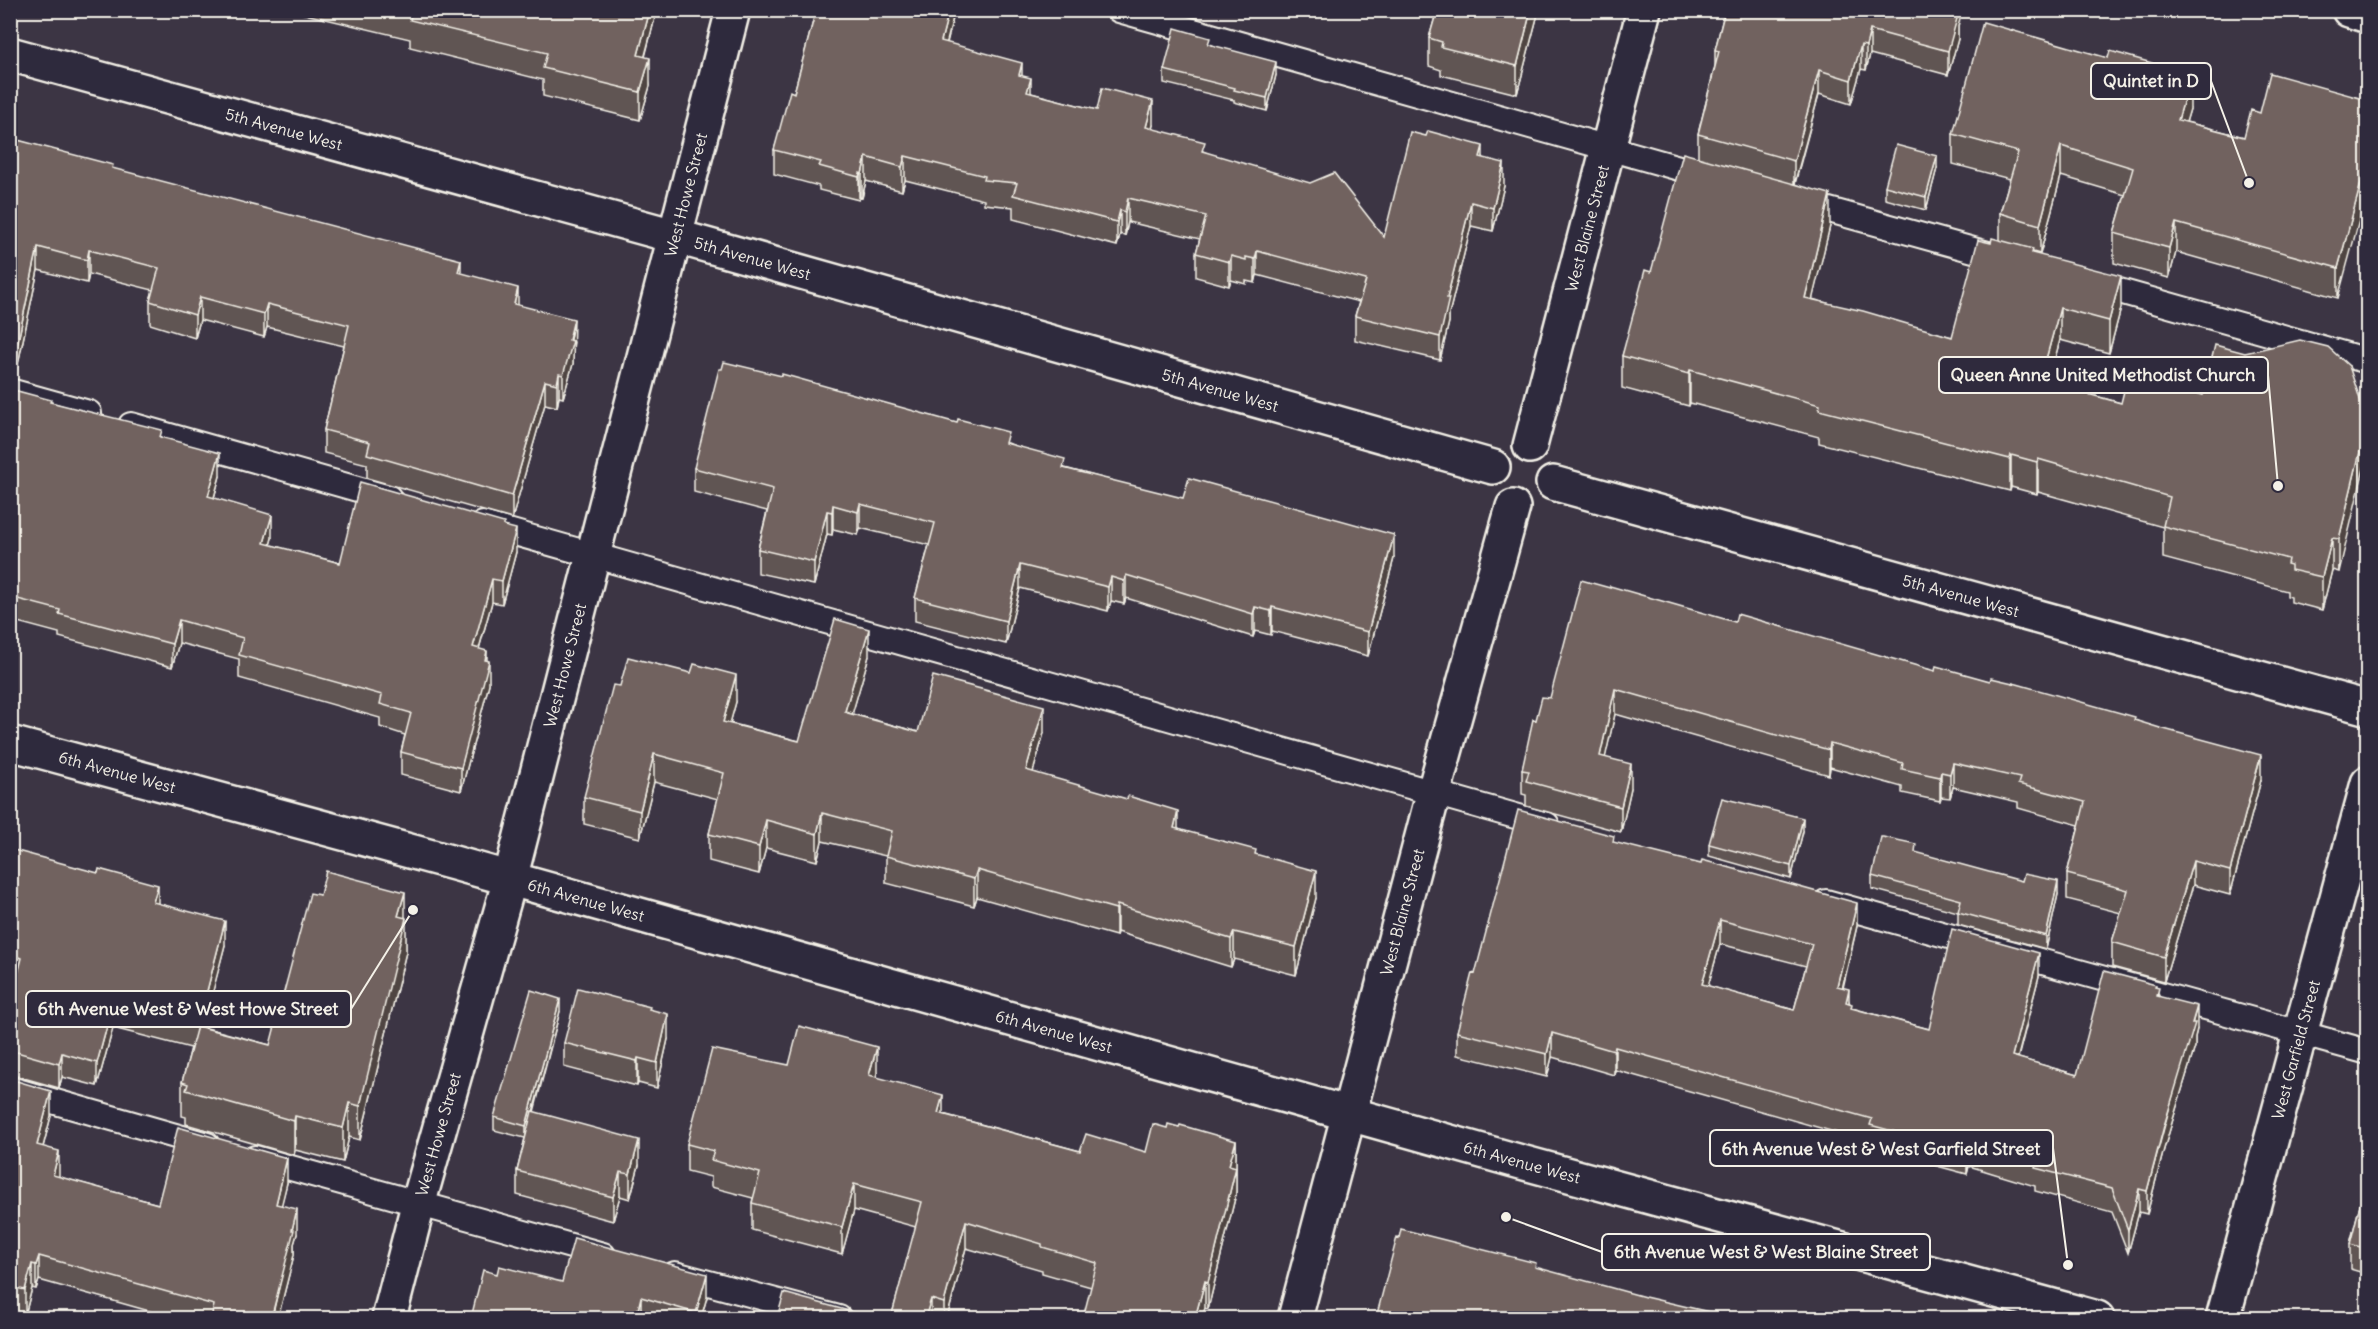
<svg xmlns="http://www.w3.org/2000/svg" width="2378" height="1329" viewBox="0 0 2378 1329" font-family="Delius,sans-serif">
<style>
.lines{fill:none;stroke-linecap:round;stroke-linejoin:round}
.lane-casing{stroke:#f4f1e8;stroke-width:28}
.street-casing{stroke:#f4f1e8;stroke-width:38}
.secondary-casing{stroke:#f4f1e8;stroke-width:38}
.lane{stroke:#2f2a3d;stroke-width:24}
.street{stroke:#2f2a3d;stroke-width:33}
.secondary{stroke:#2f2a3d;stroke-width:33}
.wall{fill:#615452;stroke:#f4f1e8;stroke-width:1.5;fill-rule:evenodd}
.shaded-wall{fill:#4f4542;stroke:#f4f1e8;stroke-width:1.5}
.building{fill:#71625f;stroke:#f4f1e8;stroke-width:1.5;fill-rule:evenodd}
.labels{text-anchor:middle;stroke-width:5;stroke-linejoin:round;paint-order:stroke}
.street-label{font-size:16px;fill:#f4f1e8;stroke:#2f2a3d}
.leader{fill:none;stroke:#f4f1e8;stroke-width:2}
.callout-dot{fill:#f4f1e8;stroke:#2f2a3d;stroke-width:2}
.callout{fill:#2f2a3d;stroke:#f4f1e8;stroke-width:2}
.callout-label{font-size:18px;text-anchor:middle;font-weight:bold;fill:#f4f1e8}
</style>
<rect width="100%" height="100%" fill="#3c3544"/>
<filter id="ink" filterUnits="userSpaceOnUse"><feTurbulence type="fractalNoise" baseFrequency=".0167" numOctaves="2"/><feDisplacementMap in="SourceGraphic" scale="12" xChannelSelector="R" yChannelSelector="G"/><feConvolveMatrix kernelMatrix="1 2 1 2 8 2 1 2 1" color-interpolation-filters="sRGB"/></filter>
<g filter="url(#ink)">
<g class="lines">
<defs>
<path id="lane" d="M1119 10 1711 177
M1800 202 2006 259
M2091 283 2368 361
M10 391 89 413
M131 425 389 498
M483 524 1547 825
M1826 902 2368 1052
M10 1089 207 1145
M255 1158 603 1255
M675 1274 839 1318"/>
<g id="street">
<path d="M2349 10 2368 16"/>
<path id="s1" d="M10 54 674 236 1493 467"/>
<path id="s2" d="M1530 446 1644 10"/>
<path id="s3" d="M1553 483 2368 708"/>
<path id="s4" d="M389 1318 418 1205 510 879 733 10"/>
<path id="s5" d="M1295 1318 1433 795 1513 507"/>
<path id="s6" d="M2223 1318 2368 783"/>
</g>
<g id="secondary">
<path id="s7" d="M10 743 454 863 1521 1162 2097 1318"/>
</g>
</defs>
<use href="#lane" class="lane-casing"/>
<use href="#street" class="street-casing"/>
<use href="#secondary" class="secondary-casing"/>
<use href="#lane" class="lane"/>
<use href="#street" class="street"/>
<use href="#secondary" class="secondary"/>
</g>
<path class="wall" d="M288 10H657L645 57 650 86 640 120 543 96V80L410 47V39Z
M816 10H955L947 43 1022 76 1031 93 1153 125 1152 129 1205 152 1384 237 1483 157 1504 186 1493 231 1471 226 1449 314V322L1440 360 1355 340V316L1359 302 1257 275 1255 283 1246 281V284L1231 280 1229 286 1196 277V253L1200 239 1128 222 1125 236 1120 234 1117 246 1013 219V207L984 204V200L905 180 902 191 866 181 862 198 860 197 859 200 819 190V186L774 174V150L794 93Z
M1437 10H1539L1517 94 1441 75V70L1429 66V38Z
M1725 10 1958 26V39L1948 75 1870 54 1866 70 1861 69 1851 104 1819 94 1795 184 1830 226 1812 299 1952 337 1991 243 2000 240V213L2010 179 1953 164V134L2108 58 2152 68 2190 109 2186 122 2244 137 2260 113 2367 100 2338 298 2176 252 2169 278 2114 263V233L2125 195 2061 176 2040 254 2033 252V253L2121 308 2109 353 2060 340 2048 383 2121 403 2203 395 2245 353 2349 366 2339 572 2332 570 2322 610 2291 602V597L2287 596V591L2163 558V527L2038 492 2037 494 2011 487 2010 491 1819 443V437L1690 403 1689 406 1622 388V356L1651 272 1698 157V134L1715 66V50Z
M1210 44 1276 75 1267 111 1234 102V100L1164 83V70Z
M10 138 461 273 518 305 574 342 573 347V364L563 398 559 397 557 407 545 404 512 519 367 478V464L324 453V430L344 346 267 327 264 337 200 320 195 338 150 324V301L153 290 89 274 87 283 38 270 15 378H10Z
M1937 168 1926 210 1885 199V186Z
M10 389 162 437 220 476 214 498 272 538 270 545 340 563 504 526 516 552 502 604 492 602 479 649 487 661 489 684 461 791 401 775V752L405 735 380 727V718L239 678V659L179 643 172 667 59 637V633L10 620Z
M1008 443 1065 468 1394 558 1368 656 1272 631 1271 635 1255 631 1253 637 1126 598 1124 604 1111 601 1108 611 1020 588 1006 644 915 621V598L929 545 860 528 858 535 833 529 832 535 827 534 814 585 758 573V549L767 511 694 492V468Z
M1735 622 2135 720 2261 780 2230 895 2193 885 2164 981 2112 967V942L2121 913 2067 899V874L2079 825 2018 808V802L1953 787 1950 798 1941 797 1940 801 1902 793V787L1830 767 1829 775 1615 714 1605 757 1631 788 1621 832 1526 806V795L1522 794V770L1536 720 1550 698Z
M869 656 852 714 918 732 1044 733 1033 772 1178 829 1256 855 1316 898 1296 975 1234 959 1231 967 1117 932 1116 936 977 897 974 906 886 883V856L822 841 817 861 766 848 759 874 709 861V834L718 799 654 782 640 838 584 824V797L736 702 730 723 799 741Z
M1803 831 1791 879 1709 856V844Z
M1614 843 1857 926 1843 988 1852 1008 1929 1029 2039 976 2018 1058 2077 1075 2156 987 2159 996 2197 1029 2195 1037V1047L2164 1149 2147 1214 2139 1212 2128 1253 2112 1212 2035 1191V1186L1969 1166 1967 1174 1870 1148V1142L1615 1070 1614 1075 1552 1057 1547 1077 1457 1055V1032L1475 974ZM1720 944 1806 966 1794 1010 1708 986Z
M10 849 158 904 225 945 203 1027 270 1045 405 918 406 952 360 1140 349 1137 343 1162 295 1150 294 1155 186 1124V1117L182 1116V1082L191 1048 113 1028 97 1086 62 1077 59 1088 13 1075V1067L10 1066V1005L17 980 10 979Z
M1916 853 2058 894 2046 949 1958 925V912L1872 889V876Z
M650 1010 668 1039 657 1088 638 1083 637 1086 564 1067V1043Z
M560 1011 534 1112 639 1165 630 1199 620 1196 613 1221 517 1195V1171L525 1138 494 1130V1117Z
M789 1065 877 1073 876 1077 943 1114 1080 1151 1146 1152 1167 1128 1236 1141V1194L1208 1309 1091 1287 1042 1273V1270L966 1248 947 1318H891L916 1227 854 1210 842 1254 752 1230V1203L753 1198 711 1187V1177L687 1171V1144Z
M10 1079 51 1116 43 1147 59 1177 158 1204 287 1183 281 1205 297 1234 294 1244V1255L278 1318H174L39 1280 36 1289 32 1288 25 1315 10 1311Z
M2367 1177V1274L2350 1269V1244Z
M497 1274 562 1282 707 1297 701 1318H471Z"/>
<path class="shaded-wall" d="M650 10H657L638 82V55Z
M949 10H955L941 65V41Z
M1531 10H1539L1517 94V66Z
M1956 10H1963L1958 26V39L1948 75V51Z
M1870 30V54L1866 70V46Z
M1861 45V69L1851 104V80Z
M650 58V86L640 120V92Z
M1276 62V75L1267 111V98Z
M1022 63V87L1019 75Z
M1819 70V94L1794 185V161Z
M1031 78V102L1027 92Z
M2190 79V109L2178 149V120Z
M1153 101V125L1146 151V127Z
M1483 146V170L1480 157Z
M2061 146V176L2040 254V225Z
M905 156V180L902 191V167Z
M1937 156V168L1926 210V197Z
M866 157V181L862 198V174Z
M2367 161V191L2338 298V268Z
M1504 163V186L1493 231V208Z
M860 173V197L859 200V177Z
M1830 194V226L1805 330V298Z
M1128 198V222L1125 236V212Z
M1471 202V226L1449 314V322L1440 360V337L1447 298Z
M1120 210V234L1117 246V222Z
M2176 223V252L2169 278V248Z
M38 247V270L15 378V355Z
M89 250V274L87 283V260Z
M1257 251V275L1255 283V259Z
M1231 256V280L1229 286V262Z
M461 260V283L458 272Z
M2121 276V308L2109 353V321Z
M518 288V311L514 304Z
M200 297V320L195 338V315Z
M267 304V327L264 337V314Z
M2060 308V340L2040 413V381Z
M574 319 573 364 563 398V375Z
M1690 370V403L1689 406V374Z
M559 374V397L557 407V384Z
M545 381V404L512 519V496Z
M2367 423V456L2339 572V539Z
M220 453V476L208 519V496Z
M2011 455V487L2010 491V459Z
M2038 459V492L2037 494V462Z
M860 504V528L858 535V512Z
M833 505V529L832 535V512Z
M827 511V534L814 585V562Z
M272 515V538L264 566V543Z
M516 529V552L502 604V581Z
M1394 535V558L1368 656V632Z
M2332 538V570L2322 610V577Z
M1020 565V588L1006 644V621Z
M1126 575V598L1124 604V581Z
M1111 577V601L1108 611V587Z
M492 579V602L473 670V647Z
M1255 607V631L1253 637V614Z
M1272 607V631L1271 635V611Z
M179 620V643L172 667V644Z
M869 629V656L849 725 845 711Z
M487 651V665L489 661V684L461 791V768Z
M736 675V702L723 749V722Z
M1615 689V714L1600 781V756Z
M1044 706V733L1026 797V770Z
M1830 743V767L1829 775V750Z
M654 754V782L640 838V811Z
M2261 755V780L2230 895V871Z
M1953 763V787L1950 798V774Z
M1631 764V788L1621 832V807Z
M1941 772V797L1940 801V777Z
M1178 811V838L1174 828Z
M822 813V841L817 861V834Z
M1803 818V831L1791 879V866Z
M766 820V848L759 874V847Z
M2193 861V885L2164 981V957Z
M977 870V897L974 906V879Z
M1316 871V898L1296 975V947Z
M2058 881V894L2046 949V936Z
M158 885V909L153 902Z
M405 892V924L406 918V952L360 1140V1106L398 916Z
M1857 903V926L1837 1010V986Z
M1117 905V932L1116 936V909Z
M1720 920V944L1702 1007V984Z
M225 921V945L198 1049V1026Z
M1234 932V959L1231 967V939Z
M2039 953V976L2012 1079V1056Z
M1849 989V1013L1846 1002Z
M560 999V1011L526 1138V1126Z
M113 1004V1028L97 1086V1063Z
M2197 1006V1029L2195 1037V1047L2164 1149 2147 1214V1191Z
M668 1014V1039L657 1088V1063Z
M1552 1033V1057L1547 1077V1054Z
M877 1047V1073L869 1102V1075Z
M1615 1047V1070L1614 1075V1051Z
M62 1053V1077L59 1088V1064Z
M638 1058V1083L637 1086V1061Z
M51 1091V1116L37 1170V1145Z
M943 1095V1121L938 1113Z
M349 1103V1137L343 1162V1128Z
M295 1116V1150L294 1155V1121Z
M639 1140V1165L630 1199V1174Z
M1236 1141V1168L1229 1165Z
M1969 1143V1166L1967 1174V1151Z
M59 1151V1176L53 1200V1175Z
M287 1158V1183L276 1228V1204Z
M1236 1167V1194L1208 1309V1282Z
M620 1172V1196L613 1221V1197Z
M854 1184V1210L842 1254V1227Z
M2139 1189V1212L2128 1253V1230Z
M297 1209V1234L294 1244V1255L278 1318H272L292 1230Z
M966 1221V1248L947 1318H944V1303Z
M39 1256V1280L36 1289V1265Z
M32 1264V1288L25 1315V1290Z
M707 1274V1297L701 1318H696V1313Z
M1205 1281V1308L1202 1318H1195Z
M641 1297V1318H636Z
M931 1299V1318H925Z"/>
<path class="building" d="M405 10H650L638 55 650 58 640 92 543 68 547 53 410 20 412 12Z
M816 10H949L941 41 1022 63 1019 75 1031 78 1027 92 1097 110 1102 88 1153 101 1146 127 1205 142 1202 151 1310 183 1334 173 1384 237 1410 132 1426 136 1428 131 1483 146 1480 157 1504 163 1493 208 1471 202 1447 298H1449L1440 337 1355 316 1366 280 1257 251 1255 259 1246 257V260L1231 256 1229 262 1196 253 1206 216 1128 198 1125 212 1120 210 1117 222 1013 195 1017 183 984 180 985 176 905 156 902 167 866 157 862 174 860 173 859 177 819 166 821 162 774 150 790 91 794 93Z
M1437 10H1531L1517 66 1441 47 1442 42 1429 38Z
M1725 10H1956L1954 14 1958 15 1948 51 1870 30 1866 46 1861 45 1851 80 1819 70 1794 161 1698 134 1719 51 1715 50Z
M1983 22 2108 58 2110 51 2152 63 2150 68 2190 79 2178 120 2244 137 2251 110 2260 113 2270 73 2367 100V161L2338 268 2176 223 2169 248 2114 233 2133 168 2061 146 2040 225 2000 213 2018 152 1953 134Z
M1175 28 1210 38 1208 44 1276 62 1267 98 1234 90 1235 88 1164 70Z
M10 138 113 165 112 168 461 260 458 272 518 288 514 304 574 319 569 340 573 341 563 375 559 374 557 384 545 381 512 496 367 454 370 442 324 430 349 325 267 304 264 314 200 297 195 315 150 301 159 268 89 250 87 260 38 247 15 355H10Z
M1896 145 1937 156 1926 197 1885 186Z
M1683 153 1830 194 1805 298 1863 311 1952 337 1978 240 1991 243 1992 238 2033 249 2032 253 2121 276 2109 321 2060 308 2040 381 2121 403 2128 375 2203 395 2215 345 2245 353 2300 340 2328 347 2349 366 2367 420V423L2339 539 2332 538 2322 577 2291 570V565L2287 564 2288 559 2163 526 2170 497 2038 459 2037 462 2011 455 2010 459 1819 410 1820 405 1690 370 1689 374 1622 356 1645 270 1651 272Z
M724 362 782 376V374L957 423 958 419 1008 432 1005 443 1065 459 1063 468 1183 498 1189 478 1394 535 1368 632 1272 607 1271 611 1255 607 1253 614 1126 575 1124 581 1111 577 1108 587 1020 565 1006 621 915 598 935 523 860 504 858 512 833 505 832 512 827 511 814 562 758 549 773 489 694 468 719 369H722Z
M10 389 51 400 50 402 162 430 160 437 220 453 208 496 272 515 264 543 340 563 360 482 504 523V526L516 529 502 581 492 579 473 647 487 651 485 660 489 661 461 768 401 752 411 713 380 704 382 695 239 655 243 638 179 620 172 644 59 614 60 610 10 597Z
M1581 580 1610 588V586L1735 622 1737 614 1935 671 1936 666 1990 681 1991 678 2017 684 2135 717 2134 720 2160 728 2261 755 2230 871 2193 861 2164 957 2112 942 2128 890 2067 874 2085 802 2018 784 2020 778 1953 763 1950 774 1941 772 1940 777 1902 769 1903 763 1830 743 1829 750 1615 689 1600 756 1631 764 1621 807 1526 781 1529 771 1522 770 1533 719 1536 720 1542 697 1550 698Z
M835 619 869 629 845 711 849 712 848 713 918 732 933 676 1044 706 1026 770 1127 799 1128 796 1178 811 1174 828 1256 850 1255 854 1316 871 1296 947 1234 932 1231 939 1117 905 1116 909 977 870 974 879 886 856 892 831 822 813 817 834 766 820 759 847 709 834 724 773 654 754 640 811 584 797 613 685 620 686 628 657 691 673 694 664 736 675 723 722 799 741Z
M1722 798 1803 818 1791 866 1709 844Z
M1518 810 1614 836 1613 842 1701 864 1702 860 1857 903 1837 986 1849 989 1846 1002 1852 1004 1851 1008 1929 1029 1952 929 2039 953 2012 1056 2077 1075 2104 971 2156 985 2155 987 2159 988 2157 996 2197 1006 2192 1023H2195L2164 1126 2147 1191 2139 1189 2128 1230 2112 1188 2035 1168 2036 1163 1969 1143 1967 1151 1870 1125 1872 1119 1615 1047 1614 1051 1552 1033 1547 1054 1457 1032 1472 973 1475 974ZM1720 920 1812 944 1794 1010 1702 984Z
M1881 837H1883L1916 844 1915 852 2022 881 2024 874 2058 881 2046 936 1958 912 1961 900 1872 876Z
M10 849 98 873 99 869 158 885 153 902 225 921 198 1026 113 1004 97 1063 62 1053 59 1064 13 1051 15 1043 10 1042V1005L22 958 10 955Z
M326 871 405 892 398 916 406 918 360 1106 349 1103 343 1128 295 1116 294 1121 186 1090 188 1084 182 1082 197 1026 270 1045 310 893 320 895Z
M578 988 650 1007 649 1009 668 1014 657 1063 638 1058 637 1061 564 1043Z
M531 990 560 999 526 1126 494 1117Z
M799 1026 877 1047 869 1075 943 1095 938 1113 1080 1151 1086 1134 1146 1152 1153 1124 1167 1128 1168 1124 1179 1127 1180 1125 1236 1141 1229 1165 1236 1167 1208 1282 1205 1281 1195 1318H1083L1097 1263 1042 1247V1244L966 1221 944 1303 931 1299 925 1318H891L922 1202 854 1184 842 1227 752 1203 760 1173 711 1160 714 1151 687 1144 712 1049 789 1065Z
M10 1079 51 1091 37 1145 59 1151 53 1175 158 1204 178 1127 287 1158 276 1204 297 1209 292 1230H294L272 1315 268 1314 267 1318H211L214 1305 39 1256 36 1265 32 1264 25 1290 10 1287Z
M532 1111 639 1140 630 1174 620 1172 613 1197 517 1171Z
M2367 1177V1249L2350 1244Z
M1401 1229 1536 1263 1535 1267 1645 1297 1735 1318H1376L1397 1237 1399 1238Z
M574 1238 707 1274 696 1313 641 1297 636 1318H471L483 1270 497 1274 499 1266 562 1282Z
M784 1293 874 1318H777Z"/>
</g>
<g class="labels">
<g class="street-label">
<text dy="6" stroke="none"><textPath href="#s1" startOffset="284">5th Avenue West</textPath></text>
<text dy="6" stroke="none"><textPath href="#s4" startOffset="1162">West Howe Street</textPath></text>
<text dy="6" stroke="none"><textPath href="#s2" startOffset="225">West Blaine Street</textPath></text>
<text dy="6" stroke="none"><textPath href="#s1" startOffset="770">5th Avenue West</textPath></text>
<text dy="6" stroke="none"><textPath href="#s1" startOffset="1256">5th Avenue West</textPath></text>
<text dy="6" stroke="none"><textPath href="#s3" startOffset="423">5th Avenue West</textPath></text>
<text dy="6" stroke="none"><textPath href="#s4" startOffset="676">West Howe Street</textPath></text>
<text dy="6" stroke="none"><textPath href="#s7" startOffset="111">6th Avenue West</textPath></text>
<text dy="6" stroke="none"><textPath href="#s7" startOffset="597">6th Avenue West</textPath></text>
<text dy="6" stroke="none"><textPath href="#s5" startOffset="420">West Blaine Street</textPath></text>
<text dy="6" stroke="none"><textPath href="#s7" startOffset="1083">6th Avenue West</textPath></text>
<text dy="6" stroke="none"><textPath href="#s6" startOffset="278">West Garfield Street</textPath></text>
<text dy="6" stroke="none"><textPath href="#s4" startOffset="190">West Howe Street</textPath></text>
<text dy="6" stroke="none"><textPath href="#s7" startOffset="1569">6th Avenue West</textPath></text>
</g>
</g>
<path class="leader" d="M2249 183L2211 81M2278 486L2268 375M413 910L351 1009M2068 1265L2053 1148M1506 1217L1602 1252"/>
<g class="callout-dot">
<circle cx="2249" cy="183" r="6"/>
<circle cx="2278" cy="486" r="6"/>
<circle cx="413" cy="910" r="6"/>
<circle cx="2068" cy="1265" r="6"/>
<circle cx="1506" cy="1217" r="6"/>
</g>
<g class="callout">
<rect x="2091" y="63" width="120" height="36" rx="6"/>
<rect x="1939" y="357" width="329" height="36" rx="6"/>
<rect x="26" y="991" width="325" height="36" rx="6"/>
<rect x="1710" y="1130" width="343" height="36" rx="6"/>
<rect x="1602" y="1234" width="328" height="36" rx="6"/>
</g>
<g class="callout-label">
<text x="2151" y="87">Quintet in D</text>
<text x="2103" y="381">Queen Anne United Methodist Church</text>
<text x="188" y="1015">6th Avenue West &amp; West Howe Street</text>
<text x="1881" y="1155">6th Avenue West &amp; West Garfield Street</text>
<text x="1766" y="1258">6th Avenue West &amp; West Blaine Street</text>
</g>
<rect width="2378" height="1329" fill="none" stroke="#2f2a3d" stroke-width="36"/>
<rect x="18" y="18" width="2342" height="1293" fill="none" stroke="#f4f1e8" stroke-width="2" filter="url(#ink)"/>
</svg>
